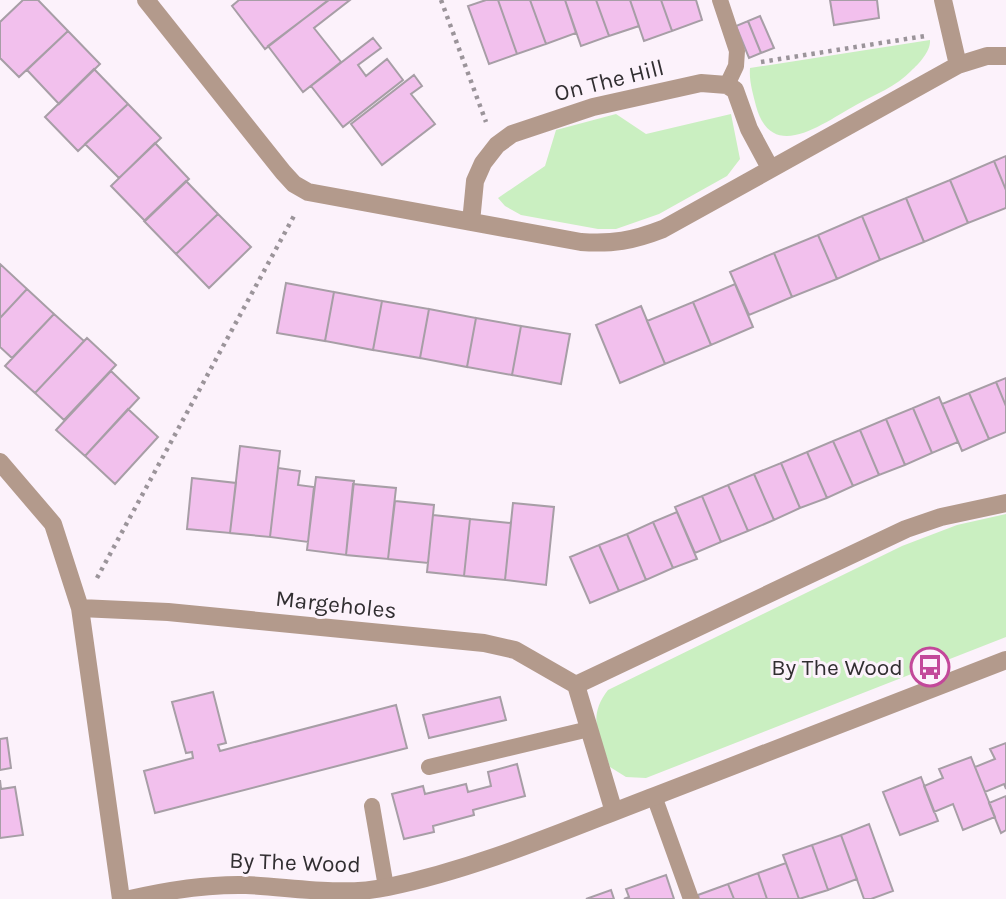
<svg xmlns="http://www.w3.org/2000/svg" width="1006" height="899" viewBox="0 0 1006 899" font-family="Karla,sans-serif">
<style>
.green{fill:#caefc1}
.building{fill:#f2c0ed;stroke:#a79ea6;stroke-width:2}
.lines{fill:none;stroke-linecap:round;stroke-linejoin:round}
.path{stroke:#9b949a;stroke-width:4.5;stroke-dasharray:3.5 5;stroke-linecap:butt}
.service{stroke:#b39a8c;stroke-width:16}
.minor{stroke:#b39a8c;stroke-width:18}
.labels{text-anchor:middle;stroke-width:6;stroke-linejoin:round;paint-order:stroke}
.street-label{font-size:23px;fill:#312e31;stroke:#fcf2fb}
.poi-label{font-size:23px;fill:#312e31;stroke:#fcf2fb;text-anchor:end}
</style>
<rect width="100%" height="100%" fill="#fcf2fb"/>
<path class="green" d="M930 40C931 51 919 64 911 71 897 86 874 95 856 105 823 123 772 164 756 106 753 93 749 82 750 68Z
M616 114 646 134 731 114 740 159 727 176 659 214 616 229H598L521 215 505 206 498 198 545 166 556 130Z
M1006 514V637L646 778 626 777 610 767C600 737 586 718 608 690L902 546 957 525Z"/>
<path class="building" d="M23 0H38L68 31 19 77 0 58V22Z
M239 0H326L327 1 265 49 232 6Z
M329 0H350L314 28 341 62 303 92 268 46Z
M486 0H498L517 54 489 64 468 6Z
M498 0H530L546 44 517 54Z
M530 0H565L576 33 546 44Z
M565 0H596L609 36 581 46Z
M596 0H630L639 26 609 36Z
M630 0H661L672 31 644 41Z
M661 0H696L702 20 672 31Z
M830 0H877L879 18 834 25Z
M760 16 774 48 761 53 748 21Z
M748 21 761 53 749 58 736 26Z
M68 31 100 64 59 104 27 70Z
M373 38 381 48 358 65 366 76 387 59 403 80 343 127 311 86Z
M94 69 128 104 78 151 45 117Z
M414 75 422 86 411 94 435 124 382 165 351 124Z
M128 104 161 138 119 178 85 144Z
M155 143 189 179 145 221 111 186Z
M1006 156V190L994 161Z
M994 161 1006 190V208L968 223 950 180Z
M950 180 968 223 924 242 906 198Z
M186 181 218 214 176 254 144 221Z
M906 198 924 242 880 260 862 216Z
M218 214 251 247 209 288 176 254Z
M862 216 880 260 837 279 818 235Z
M818 235 837 279 792 297 774 253Z
M774 253 792 297 749 315 730 272Z
M0 264 27 289 0 318Z
M286 283 334 292 325 341 277 333Z
M735 284 753 327 711 345 693 302Z
M27 289 54 314 12 358 0 347V318Z
M334 292 382 301 373 350 325 341Z
M382 301 429 309 420 358 373 350Z
M693 302 711 345 665 364 647 321Z
M641 306 665 364 620 383 596 325Z
M429 309 476 318 467 367 420 358Z
M54 314 84 341 35 393 5 366Z
M476 318 521 326 512 375 467 367Z
M521 326 570 334 561 384 512 375Z
M87 338 116 365 64 420 35 393Z
M111 371 139 398 85 456 56 430Z
M1006 378V406L996 382Z
M996 382 1006 406V432L989 439 969 393Z
M969 393 989 439 962 451 942 404Z
M939 397 958 442 932 453 913 408Z
M913 408 932 453 905 465 886 419Z
M128 409 158 437 115 484 85 456Z
M886 419 905 465 879 475 860 430Z
M860 430 879 475 853 486 833 441Z
M833 441 853 486 827 498 807 452Z
M240 446 280 451 270 537 230 533Z
M807 452 827 498 800 508 781 463Z
M781 463 800 508 774 520 754 474Z
M278 468 300 471 298 485 314 487 308 542 270 537Z
M754 474 774 520 748 531 728 485Z
M316 477 354 481 346 555 307 550Z
M192 478 236 483 230 533 187 529Z
M353 484 396 488 388 559 346 555Z
M728 485 748 531 721 542 702 496Z
M702 496 721 542 695 553 675 507Z
M395 501 434 505 428 563 388 559Z
M513 503 554 507 546 585 505 580Z
M677 512 697 559 673 568 653 522Z
M433 515 470 519 464 576 427 572Z
M470 519 511 523 505 580 464 576Z
M653 522 673 568 646 580 627 534Z
M627 534 646 580 619 591 599 545Z
M599 545 619 591 590 603 570 557Z
M213 692 226 743 218 745 220 751 396 705 407 748 155 813 144 771 193 758 192 752 186 753 172 702Z
M500 697 506 720 429 738 423 715Z
M7 738 11 768 0 770V739Z
M1006 743V789L1004 784 985 792 975 767 995 759 990 749Z
M971 757 995 817 963 830 953 804 934 812 924 786 943 778 939 769Z
M517 764 525 796 473 810 474 815 433 826 434 832 404 839 392 794 423 786 425 794 466 784 468 792 491 786 488 772Z
M921 777 938 821 900 835 883 792Z
M0 780 1 789 15 787 23 835 0 838Z
M1006 796V830L1001 833 989 803Z
M869 824 893 891 871 899H864L841 835Z
M841 835 857 879 828 890 812 845Z
M812 845 828 890 799 899 783 855Z
M786 863 799 899H767L758 873Z
M758 873 767 899H734L728 884Z
M666 875 674 899H624L629 897 626 889Z
M728 884 734 899H699L698 895Z
M611 890 614 899H586Z"/>
<g class="lines">
<path class="path" d="M441 0 486 122
M761 62 925 36
M97 578 295 214"/>
<path class="service" d="M720 0 737 51 736 66 727 85
M429 767 589 729
M654 796 691 899
M372 806 386 887"/>
<path class="minor" d="M146 0 283 172 294 184 308 192 581 242C613 244 632 241 663 229L958 65 987 56H1006
M943 0 958 65
M471 222 475 181 483 163 497 145 512 134 593 107 701 83 727 85 735 90 749 129 770 168
M0 462 53 524 80 608 121 899
M80 608 168 612 484 643 515 650 576 685 906 529 941 517 1006 503
M576 685 614 812
M130 899C169 890 206 884 246 885 292 887 342 897 388 887 480 868 568 829 655 796 772 750 889 705 1006 660"/>
</g>
<defs>
<symbol id="bus-ring" viewBox="-11 -11 22 22"><circle r="9.5" fill="#fcf2fb" stroke="#c3489a" stroke-width="1.5"/><path d="M-5-6H5V4H4V6H2V4H-2V6H-4V4H-5ZM-3.5-4V0h7V-4ZM-3.5 1.2v1.5H-2V1.2ZM2 1.2v1.5H3.5V1.2Z" fill="#c3489a"/></symbol>
</defs>
<g fill-rule="evenodd">
<use href="#bus-ring" x="908" y="645" width="44" height="44"/>
</g>
<g class="labels">
<g class="street-label">
<text transform="translate(609 80) rotate(-14)" y="8">On The Hill</text>
<text transform="translate(336 604) rotate(6)" y="8">Margeholes</text>
<text transform="translate(295 862) rotate(2)" y="8">By The Wood</text>
</g>
<g class="poi-label">
<text x="903" y="675">By The Wood</text>
</g>
</g>
</svg>
